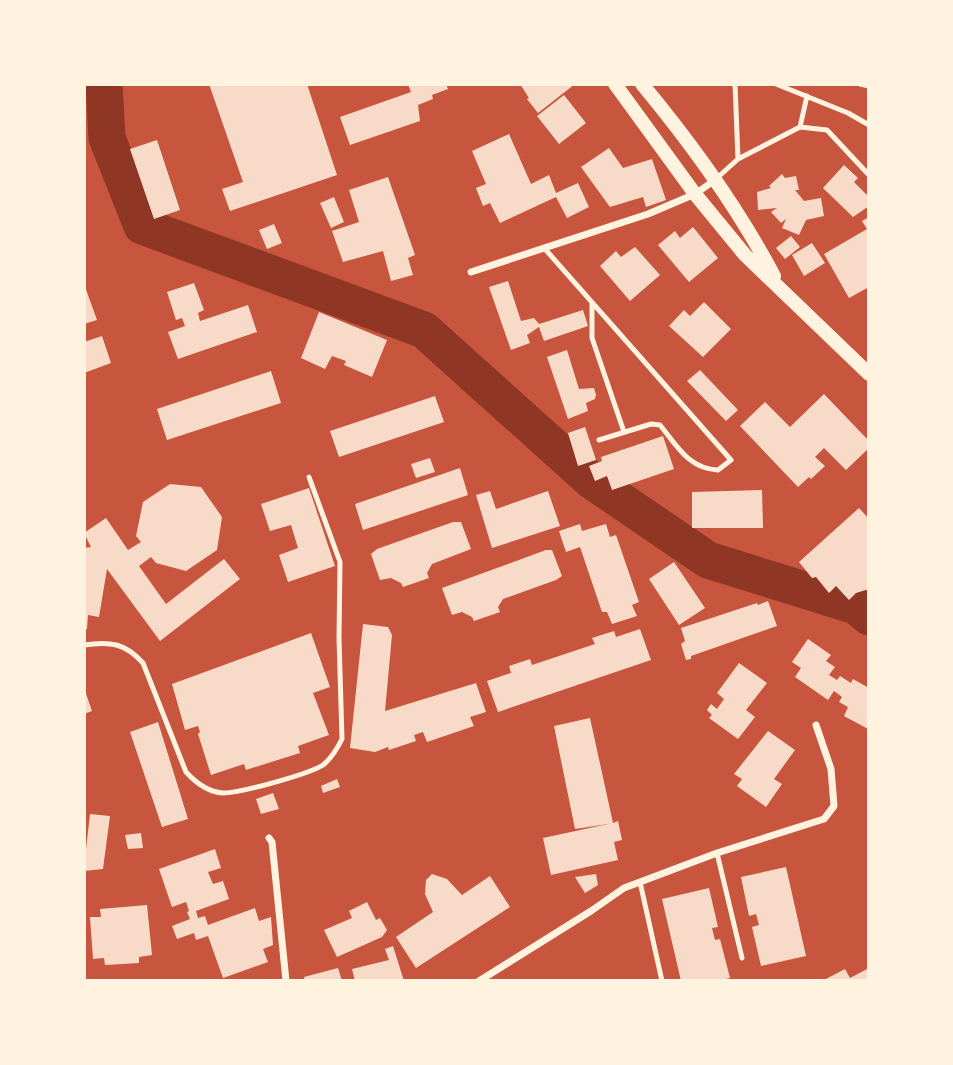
<svg xmlns="http://www.w3.org/2000/svg" width="953" height="1065" viewBox="0 0 953 1065" font-family="Montserrat,sans-serif">
<style>
.lines{fill:none;stroke-linecap:round;stroke-linejoin:round}
.river{stroke:#8f3625;stroke-width:37}
.building{fill:#f7dbc8}
.service{stroke:#fff3e0;stroke-width:5}
.minor{stroke:#fff3e0;stroke-width:7}
.secondary{stroke:#fff3e0;stroke-width:14}
</style>
<rect width="100%" height="100%" fill="#c8553d"/>
<g class="lines">
<path class="river" d="M104 84 107 138 142 226 424 330 592 481 708 560 856 606 869 617"/>
</g>
<path class="building" d="M209 84H307L337 175 230 211 222 189 243 182Z
M408 84H446L448 89 432 95 433 99 418 105 420 121 350 145 340 117 411 92Z
M520 84H575L538 113 527 99 529 98Z
M564 95 586 123 559 144 537 116Z
M509 134 531 184 549 175 556 193 578 183 589 207 567 218 556 197 500 223 490 203 483 206 476 188 486 184 472 151Z
M157 140 180 210 154 219 130 149Z
M609 148 623 168 652 159 666 200 646 207 643 197 610 207 581 167Z
M844 165 858 178 854 182 869 197V206L853 217 823 188Z
M782 174 785 178 796 176 799 190H795L804 201 821 198 824 216 806 220 799 235 782 228 786 219 781 223 771 212 777 208 758 210 757 192 771 188 769 186Z
M388 177 415 255 408 258 413 275 391 281 383 251 343 262 332 231 359 222 349 190Z
M334 197 344 222 331 228 320 203Z
M869 217V287L849 298 824 254 867 229 862 221Z
M274 224 282 243 267 249 259 230Z
M693 227 718 258 689 282 658 245 675 231 680 238Z
M791 236 800 247 785 259 776 248Z
M812 243 825 263 804 276 792 255Z
M635 247 660 275 630 301 600 266 616 251 621 257Z
M508 281 521 321 534 318 539 324 583 310 588 326 544 341 539 327 527 335 530 343 511 350 489 287Z
M194 283 204 310 198 313 200 321 248 305 257 332 178 359 168 332 185 326 182 318 176 320 167 292Z
M84 284 97 320 84 324Z
M704 302 731 329 703 357 669 326 684 310 690 316Z
M319 312 387 340 372 377 344 365 346 361 332 356 325 369 301 358Z
M102 336 111 363 84 373V342Z
M567 350 579 389 594 388 596 395 595 399 586 403 588 411 568 419 547 357Z
M700 370 738 410 726 421 687 381Z
M271 371 281 403 167 440 157 409Z
M824 394 869 441V448L846 470 824 448 815 457 825 466 811 479 809 477 798 487 740 426 765 402 790 427Z
M435 396 444 422 339 457 330 431Z
M585 427 596 460 578 466 568 433Z
M663 436 674 469 612 490 607 476 595 481 589 466 602 461 601 457Z
M430 458 435 472 416 478 411 464Z
M460 468 468 495 363 530 355 504Z
M170 484 201 487 222 517 217 550 186 571 156 563 151 557 139 566 166 604 224 559 240 579 160 641 107 569 99 617 88 615 87 629H84V548L91 547 84 533 106 518 128 550 141 542 136 536 143 502Z
M309 488 335 566 288 582 279 555 298 548 291 525 270 531 261 504Z
M762 490 763 528H692V492Z
M490 491 496 509 548 491 560 526 492 548 476 495Z
M859 508 869 519V589L856 593 849 600 836 586 829 593 816 577 812 578 799 562Z
M453 522H461L471 549 432 564 427 573 429 578 403 587 401 583 391 578 380 580 371 554 377 549Z
M580 524 582 531 606 524 610 537 616 535 639 602 632 605 637 616 612 624 607 612H602L580 547 566 552 559 531Z
M546 550H552L562 576 556 580 503 599 498 607 500 612 474 621 472 617 462 612 452 615 442 588Z
M674 562 705 608 679 625 649 579Z
M768 601 777 626 691 656V659L686 660 681 644 685 641 681 628 757 603 758 605Z
M363 624 388 627 392 635 385 711 476 683 486 712 470 717 474 726 427 742 423 732 414 735 416 741 389 750 388 747 375 752 350 748Z
M640 629 651 660 498 712 487 681 511 673 509 666 530 659 532 665 595 644 592 638 614 631 616 637Z
M311 633 330 687 313 693 329 735 298 746 300 753 246 770 244 764 211 775 198 734 200 732 198 726 185 730 172 684Z
M808 639 831 655 826 661 835 667 829 675 837 680 840 676 851 683 853 679 869 688 868 729 844 716 848 707 839 702 842 697 834 691 828 700 795 677 801 668 792 662Z
M739 663 767 683 746 710 755 717 738 739 709 718 712 715 707 710 711 704 717 709 724 699 717 693Z
M84 688 92 711 84 714Z
M590 718 613 823 618 821 622 840 614 842 618 860 551 875 543 838 608 824 575 829 554 726Z
M158 722 188 819 162 827 130 732Z
M768 731 795 750 774 779 782 784 766 807 737 786 742 779 734 774Z
M337 779 340 787 323 793 321 786Z
M273 793 279 809 261 814 256 799Z
M90 814 110 816 103 869 84 871V850L86 849Z
M141 833 143 848 128 849 125 835Z
M215 849 221 868 208 872 213 884 223 881 229 899 196 911 198 918 205 916 208 925 255 908 259 921 271 917 273 945 263 949 268 962 223 978 208 936 196 940 194 933 177 939 172 926 190 919 187 912 189 911 186 902 172 907 159 869Z
M786 867 806 956 761 966 752 927 759 925 756 914 749 916 741 877Z
M432 874 447 879 462 895 490 876 510 907 416 968 396 937 433 912 425 894 426 880Z
M596 874 598 885 585 893 575 877Z
M709 888 718 927 712 928 715 940 720 939 730 978 717 981H681L662 899Z
M367 902 376 920 380 918 387 930 382 937 337 957 324 930 352 918 349 911Z
M147 905 152 955 139 957V963L105 965 104 958 93 959 90 917H101L100 909Z
M393 946 404 981H355L352 969 389 960 385 949Z
M338 968 342 981H305L304 977Z
M869 968V981H822L845 969 850 978Z"/>
<g class="lines">
<path class="service" d="M735 84 738 159
M776 84 848 113 869 125
M860 84 869 86
M800 127 807 96
M717 178 738 159 800 127 827 130 869 175
M545 249 731 460 718 470C689 469 677 446 660 425L651 424 599 440
M592 303V338L624 432
M84 645C110 641 125 643 143 663L186 772C196 783 208 792 223 793 241 793 309 774 323 765 332 758 337 749 342 739L339 638 340 562 309 477
M717 853 742 958
M640 882 662 981"/>
<path class="minor" d="M471 272 648 214 695 194 715 180
M269 838 272 842 286 981
M479 981 591 911 624 888 717 853 824 819 834 806 831 769 816 725"/>
<path class="secondary" d="M615 84 695 194 745 255 869 374
M642 84C691 143 738 208 774 276"/>
</g>
<rect width="953" height="1065" fill="none" stroke="#fff3e0" stroke-width="172"/>
</svg>
